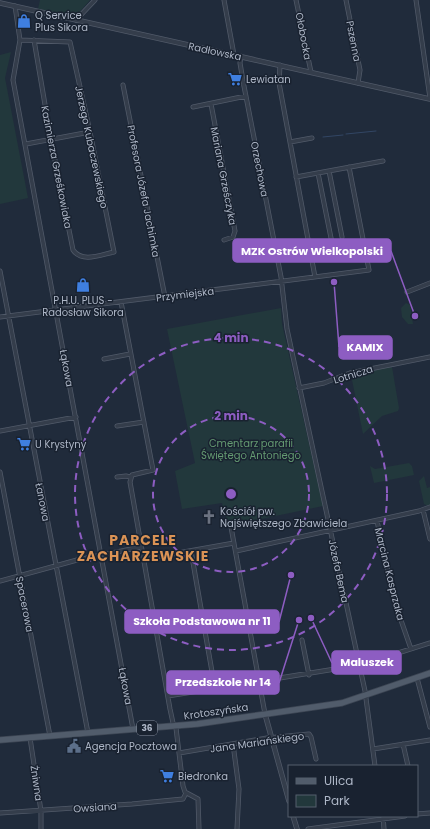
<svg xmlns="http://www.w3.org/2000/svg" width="430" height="829" viewBox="0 0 430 829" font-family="Poppins,sans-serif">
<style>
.green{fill:#22383c}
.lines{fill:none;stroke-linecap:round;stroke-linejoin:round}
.stream{stroke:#324664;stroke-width:1}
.minor-casing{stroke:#515a69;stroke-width:5}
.tertiary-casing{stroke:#515a69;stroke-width:5.5}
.primary-casing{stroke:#3d4654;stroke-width:7}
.minor{stroke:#343d4b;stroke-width:3.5}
.tertiary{stroke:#343d4b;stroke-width:4}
.primary{stroke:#515c6b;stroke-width:5.5}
.ring{fill:none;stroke:#8d5dc2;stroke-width:2;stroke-dasharray:7 5}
.labels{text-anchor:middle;stroke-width:3;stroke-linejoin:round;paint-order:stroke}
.shield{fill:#192230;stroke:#818a9a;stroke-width:1}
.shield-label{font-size:9px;font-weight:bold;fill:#aeb7c7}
.poi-label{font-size:10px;fill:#aeb7c7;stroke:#192230;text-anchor:start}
.street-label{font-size:10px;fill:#aeb7c7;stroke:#192230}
.park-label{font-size:10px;fill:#649a71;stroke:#192230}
.district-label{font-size:14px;font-weight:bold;letter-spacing:1px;fill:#db9355;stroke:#192230}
.centre{fill:#8d5dc2;stroke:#192230;stroke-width:2}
.ring-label{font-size:12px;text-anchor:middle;font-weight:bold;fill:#8d5dc2;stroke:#192230;stroke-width:3;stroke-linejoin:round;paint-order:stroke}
.leader{fill:none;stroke:#8d5dc2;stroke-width:1.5}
.callout-dot{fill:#8d5dc2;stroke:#192230;stroke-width:1.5}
.callout{fill:#8d5dc2;stroke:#8d5dc2;stroke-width:1.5}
.callout-label{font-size:11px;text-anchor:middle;font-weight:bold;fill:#fff}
</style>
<rect width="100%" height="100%" fill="#202b3b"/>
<path class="green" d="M40 0H90L76 16 38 9Z
M11 52 5 78 28 198 0 204V55Z
M406 303 410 305 413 324H408L402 317 401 308Z
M281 308 282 324 323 506 228 526 222 503 182 509 175 471 195 463 167 329Z
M392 367 399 408 398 411 382 416 363 434 351 375Z
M409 463 412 466 414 475 374 483 370 466 375 469Z
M424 476 427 488 430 487V505L428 506 424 504 419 481Z"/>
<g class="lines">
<path class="stream" d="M346 134 376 131
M323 137 343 135"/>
<defs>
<path id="minor" d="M224 0 234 55
M296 0 311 72
M346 0 360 70 358 83
M416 0 430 98
M15 6 20 40 13 80 133 729
M76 20 95 0
M20 40 70 42 90 132 114 252C100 255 82 263 73 250L51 140 34 40
M241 56 240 63 243 81 281 277 287 329 365 691 375 766
M280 65 279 83 315 277
M123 85 165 297
M211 104 235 231 233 237 224 240
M193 107 246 96
M290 142 312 138
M26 144 90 132
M329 171 342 237
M318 173 334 253
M296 177 383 161
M0 271 88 733
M407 292 430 283
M121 302 153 470 132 475 130 482 170 709 173 723 176 728 183 786 185 792 198 799 199 829
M0 317 369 270 349 167
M104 359 130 354
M299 388 324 383 350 373 430 357
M117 426 144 422
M0 431 76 417
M0 472 50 736
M117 477 126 476 130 477
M423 510 430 539
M377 521 395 603 411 649
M231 527 265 714
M191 551 215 689
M236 551 419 511 430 507
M144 559 234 543
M0 581 77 560 141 547
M302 640 309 675
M417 678 430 727
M168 696 360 665 430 643
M30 738 41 811V829
M233 744 239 789 237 829
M403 744 408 766
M373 749 430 740
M179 753 267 738 309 734 311 737 316 759
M0 813 132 804 183 799 186 793
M417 814 430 813
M383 816 384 829
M308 829 405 816"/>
<path id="tertiary" d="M0 3 430 99
M265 714 289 801
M293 816 297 829"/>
<path id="primary" d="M0 740 197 724 342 703 430 673"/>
</defs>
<use href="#minor" class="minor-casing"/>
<use href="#tertiary" class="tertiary-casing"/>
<use href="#primary" class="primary-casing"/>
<use href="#minor" class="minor"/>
<use href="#tertiary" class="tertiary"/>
<use href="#primary" class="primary"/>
</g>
<g class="ring">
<circle cx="231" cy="494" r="78"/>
<circle cx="231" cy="494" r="156"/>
</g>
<defs>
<symbol id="shop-bare" viewBox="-9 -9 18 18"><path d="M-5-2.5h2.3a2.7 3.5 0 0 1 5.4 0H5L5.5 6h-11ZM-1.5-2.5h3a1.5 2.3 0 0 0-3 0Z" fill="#3f7fe0" stroke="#192230" stroke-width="2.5" paint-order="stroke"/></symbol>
<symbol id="supermarket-bare" viewBox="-9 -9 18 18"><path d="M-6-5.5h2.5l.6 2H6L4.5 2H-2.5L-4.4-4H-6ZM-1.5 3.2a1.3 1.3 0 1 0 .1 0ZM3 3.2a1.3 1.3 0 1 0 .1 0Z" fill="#3f7fe0" stroke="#192230" stroke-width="2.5" paint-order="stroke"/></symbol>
<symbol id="church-bare" viewBox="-9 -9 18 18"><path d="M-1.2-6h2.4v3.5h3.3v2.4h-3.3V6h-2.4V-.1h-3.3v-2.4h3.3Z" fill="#6b7280" stroke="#192230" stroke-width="2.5" paint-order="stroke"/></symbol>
<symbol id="civic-bare" viewBox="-9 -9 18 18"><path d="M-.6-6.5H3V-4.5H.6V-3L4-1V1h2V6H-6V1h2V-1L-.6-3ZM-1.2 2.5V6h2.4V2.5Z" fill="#5c6f8a" stroke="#192230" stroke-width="2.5" paint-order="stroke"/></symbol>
</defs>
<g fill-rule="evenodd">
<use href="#shop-bare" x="14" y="11" width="20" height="20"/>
<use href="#supermarket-bare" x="225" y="69" width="20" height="20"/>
<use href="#shop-bare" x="73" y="275" width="20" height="20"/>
<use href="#supermarket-bare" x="14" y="434" width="20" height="20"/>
<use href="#church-bare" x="199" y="507" width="20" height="20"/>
<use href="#civic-bare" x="64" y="736" width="20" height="20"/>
<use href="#supermarket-bare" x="157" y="766" width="20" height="20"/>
</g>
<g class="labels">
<rect class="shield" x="137" y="721" width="20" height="14" rx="3"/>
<g class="shield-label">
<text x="147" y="731">36</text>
</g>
<g class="poi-label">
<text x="35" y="19">Q Service<tspan x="35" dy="12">Plus Sikora</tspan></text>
<text x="246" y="83">Lewiatan</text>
<text x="83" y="304" text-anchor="middle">P.H.U. PLUS -<tspan x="83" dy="12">Radosław Sikora</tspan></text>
<text x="35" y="448">U Krystyny</text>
<text x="220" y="515">Kościół pw.<tspan x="220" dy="12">Najświętszego Zbawiciela</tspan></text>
<text x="85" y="750">Agencja Pocztowa</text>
<text x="178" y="780">Biedronka</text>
</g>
<g class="street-label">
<text transform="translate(304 36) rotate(79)" y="4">Ołobocka</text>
<text transform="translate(354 41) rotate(79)" y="4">Pszenna</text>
<text transform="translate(215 51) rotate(12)" y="4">Radłowska</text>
<text transform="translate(92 147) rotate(78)" y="4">Jerzego Kubaczewskiego</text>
<text transform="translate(57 167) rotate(79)" y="4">Kazimierza Grześkowiaka</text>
<text transform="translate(260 169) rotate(79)" y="4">Orzechowa</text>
<text transform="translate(224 176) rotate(79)" y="4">Mariana Grześczyka</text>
<text transform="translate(144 191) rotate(79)" y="4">Profesora Józefa Jachimka</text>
<text transform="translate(185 294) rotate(-7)" y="4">Przymiejska</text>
<text transform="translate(67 368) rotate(80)" y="4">Łąkowa</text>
<text transform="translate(353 374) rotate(-17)" y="4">Lotnicza</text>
<text transform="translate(43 502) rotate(79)" y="4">Łanowa</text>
<text transform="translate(339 571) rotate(78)" y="4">Józefa Bema</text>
<text transform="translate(390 574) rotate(76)" y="4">Marcina Kasprzaka</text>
<text transform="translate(25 604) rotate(79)" y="4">Spacerowa</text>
<text transform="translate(126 686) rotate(80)" y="4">Łąkowa</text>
<text transform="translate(216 711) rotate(-8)" y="4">Krotoszyńska</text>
<text transform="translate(257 742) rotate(-8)" y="4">Jana Mariańskiego</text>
<text transform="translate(37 783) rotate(82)" y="4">Żniwna</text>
<text transform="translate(95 807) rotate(-4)" y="4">Owsiana</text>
</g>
<g class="park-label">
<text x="251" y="447">Cmentarz parafii<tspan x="251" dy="12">Świętego Antoniego</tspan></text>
</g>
<g class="district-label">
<text x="143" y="545">PARCELE<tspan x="143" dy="16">ZACHARZEWSKIE</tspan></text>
</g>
</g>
<circle cx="231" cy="494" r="6" class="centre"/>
<g class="ring-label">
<text x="231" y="342">4 min</text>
<text x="231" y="420">2 min</text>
</g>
<path class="leader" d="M415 316L391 251M334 282L339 347M291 575L279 622M311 618L332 663M299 620L279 683"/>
<g class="callout-dot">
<circle cx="415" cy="316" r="4"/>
<circle cx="334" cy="282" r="4"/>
<circle cx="291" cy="575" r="4"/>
<circle cx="311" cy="618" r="4"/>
<circle cx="299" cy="620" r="4"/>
</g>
<g class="callout">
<rect x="233" y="239" width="158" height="23" rx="4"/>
<rect x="339" y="336" width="53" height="23" rx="4"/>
<rect x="125" y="610" width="154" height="23" rx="4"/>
<rect x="332" y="651" width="69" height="23" rx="4"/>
<rect x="167" y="671" width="112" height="23" rx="4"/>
</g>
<g class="callout-label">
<text x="312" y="255">MZK Ostrów Wielkopolski</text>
<text x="365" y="351">KAMIX</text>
<text x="202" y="625">Szkoła Podstawowa nr 11</text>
<text x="367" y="666">Maluszek</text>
<text x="223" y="686">Przedszkole Nr 14</text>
</g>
<rect x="288" y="765" width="130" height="52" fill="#192230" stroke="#555e6c"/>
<rect x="296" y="778" width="20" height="6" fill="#515c6b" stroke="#555e6c"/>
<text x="324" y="785" font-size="12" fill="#aeb7c7">Ulica</text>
<rect x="296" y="795" width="20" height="12" fill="#22383c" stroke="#555e6c"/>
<text x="324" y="805" font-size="12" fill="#aeb7c7">Park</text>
</svg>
